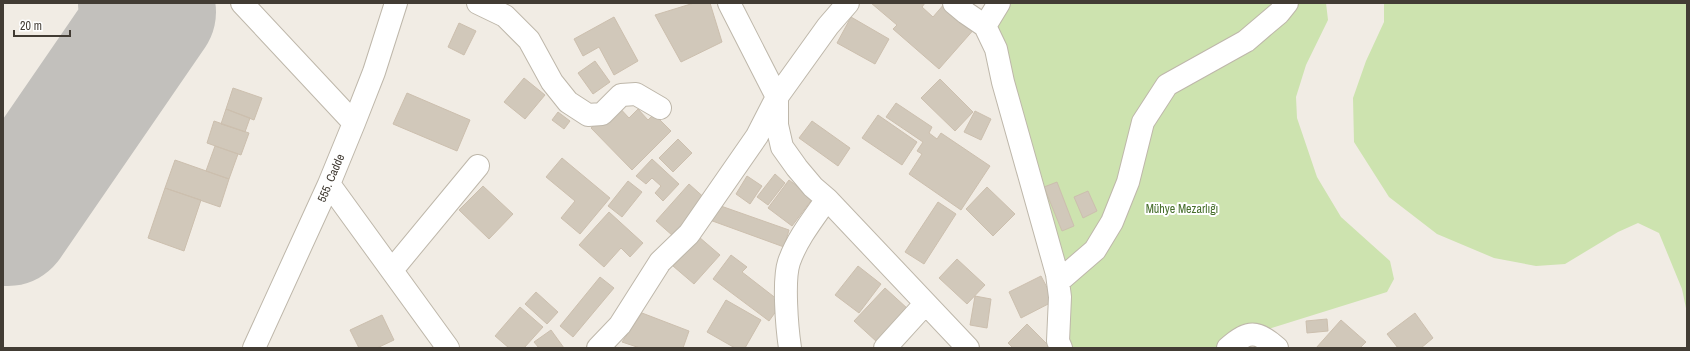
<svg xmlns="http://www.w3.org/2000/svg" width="1690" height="351" viewBox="0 0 1690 351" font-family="'Archivo Narrow',sans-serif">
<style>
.green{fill:#cde3af}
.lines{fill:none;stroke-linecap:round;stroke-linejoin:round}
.runway{stroke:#c2c0bc;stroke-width:126}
.building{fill:#d1c8ba;stroke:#ccbfae}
.minor-casing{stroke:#beb7aa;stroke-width:24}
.minor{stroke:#fff;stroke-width:22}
.labels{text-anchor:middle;stroke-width:4;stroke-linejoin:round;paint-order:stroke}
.street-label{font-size:12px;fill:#423c34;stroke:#fff}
.park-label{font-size:12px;fill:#476f2c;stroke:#fff}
</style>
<rect width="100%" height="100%" fill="#f1ece4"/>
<path class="green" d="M995 3H1326L1328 20 1306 65 1296 97 1297 118 1317 177 1341 217 1390 261 1394 279 1387 292 1252 334 1228 348H1061L1060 297 991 9Z
M1384 3H1687V313L1682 289 1659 233 1638 223 1618 232 1565 264 1536 266 1494 258 1437 234 1389 197 1354 142 1353 98 1366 61 1384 22Z"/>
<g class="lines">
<path class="runway" d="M3 219 8 223 153 12 141 3"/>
</g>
<path class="building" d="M694 3H710L722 42 681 62 655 15Z
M871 3H925L922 7 933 17 945 3 976 27 939 69 893 29 897 25Z
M614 17 638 61 614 75 599 47 583 56 574 39Z
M851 17 889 39 875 64 837 43Z
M459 23 476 31 464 55 448 47Z
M595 61 610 82 593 94 578 73Z
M524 78 545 95 525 119 504 102Z
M940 79 973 112 955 131 921 98Z
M233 88 262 98 254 120 226 109Z
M407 93 470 120 457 151 393 124Z
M896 103 932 127 929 133 937 139 941 133 990 166 961 210 909 174 922 154 917 151 923 142 886 117Z
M616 104 629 118 638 109 648 120 654 114 671 131 632 170 591 128Z
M226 109 250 118 245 132 221 124Z
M975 111 991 119 981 140 964 132Z
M558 112 570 121 564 129 552 120Z
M878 115 917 142 902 165 862 138Z
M214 121 249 133 241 155 207 143Z
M812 121 850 148 838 166 799 138Z
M678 139 692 153 673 172 659 158Z
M215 146 238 154 229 179 206 171Z
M562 158 610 198 580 234 561 218 575 201 546 177Z
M652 159 679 184 663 201 655 193 661 186 652 178 646 184 636 176Z
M175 160 229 179 220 207 165 188Z
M775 174 785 183 768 205 757 197Z
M747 176 762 186 750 204 736 194Z
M789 180 813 198 792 226 768 208Z
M628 181 642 192 622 217 608 206Z
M1057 182 1074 226 1062 231 1044 187Z
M689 184 708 201 673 236 656 221Z
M483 186 513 214 489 239 459 210Z
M987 187 1015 214 993 236 966 209Z
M165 188 201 200 184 251 148 238Z
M1088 191 1097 211 1083 218 1074 197Z
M938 202 956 214 924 264 905 252Z
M718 205 789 230 784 247 707 219Z
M609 212 643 243 630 257 621 248 604 267 579 245Z
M699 237 720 255 694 284 673 266Z
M731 255 747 267 742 272 782 303 769 321 713 279Z
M957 259 985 285 967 304 939 278Z
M858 266 881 284 859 313 835 295Z
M1041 276 1054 301 1021 318 1009 292Z
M600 277 614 288 573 337 560 326Z
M885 288 908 309 877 342 854 321Z
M536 292 558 312 547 324 525 304Z
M975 296 991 299 987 328 970 325Z
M726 300 761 320 745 348H735L707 332Z
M520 307 543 327 524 348H509L495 336Z
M642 313 689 331 683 348H640L622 342Z
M1415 313 1433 338 1421 348H1398L1387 334Z
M382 315 394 340 377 348H359L350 330Z
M1327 319 1328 331 1307 333 1306 321Z
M1341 320 1366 342 1360 348H1316Z
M1027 324 1051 348H1013L1008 343Z
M551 330 564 348H539L534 342Z"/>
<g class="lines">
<defs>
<path id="minor" d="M242 3 354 123
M478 3 505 16 529 40 552 82 568 102 588 115 602 114 621 95 636 94 660 108
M729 3 777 97V125L782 147 797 168 813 187 827 199 968 348
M954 3 966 13 985 26 996 49 1003 82 1057 274 1060 297 1058 341 1061 348
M985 26 999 3
M329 184 448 348
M392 270 478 166
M1058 282 1095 250 1112 222 1128 182 1143 122 1167 85 1246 41 1279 13 1287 3
M254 348 329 184 354 123 374 72 396 3
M598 348 620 325 660 262 689 234 757 136 777 97 828 26 848 3
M790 348C787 328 783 280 789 262 797 239 813 219 827 199
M885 348 925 304
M1228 348C1248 330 1257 330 1277 348"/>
</defs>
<use href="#minor" class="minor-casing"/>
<use href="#minor" class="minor"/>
</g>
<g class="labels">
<g class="street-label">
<text transform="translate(331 178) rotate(-67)" y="4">555. Cadde</text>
</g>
<g class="park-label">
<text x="1182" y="213">Mühye Mezarlığı</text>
</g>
</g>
<rect width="1690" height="351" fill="none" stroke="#423c34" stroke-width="8"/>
<path d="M14 30v6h56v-6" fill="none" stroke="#423c34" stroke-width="2"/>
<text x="20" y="30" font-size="12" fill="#423c34" stroke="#ffffff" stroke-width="3" paint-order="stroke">20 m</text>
</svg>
